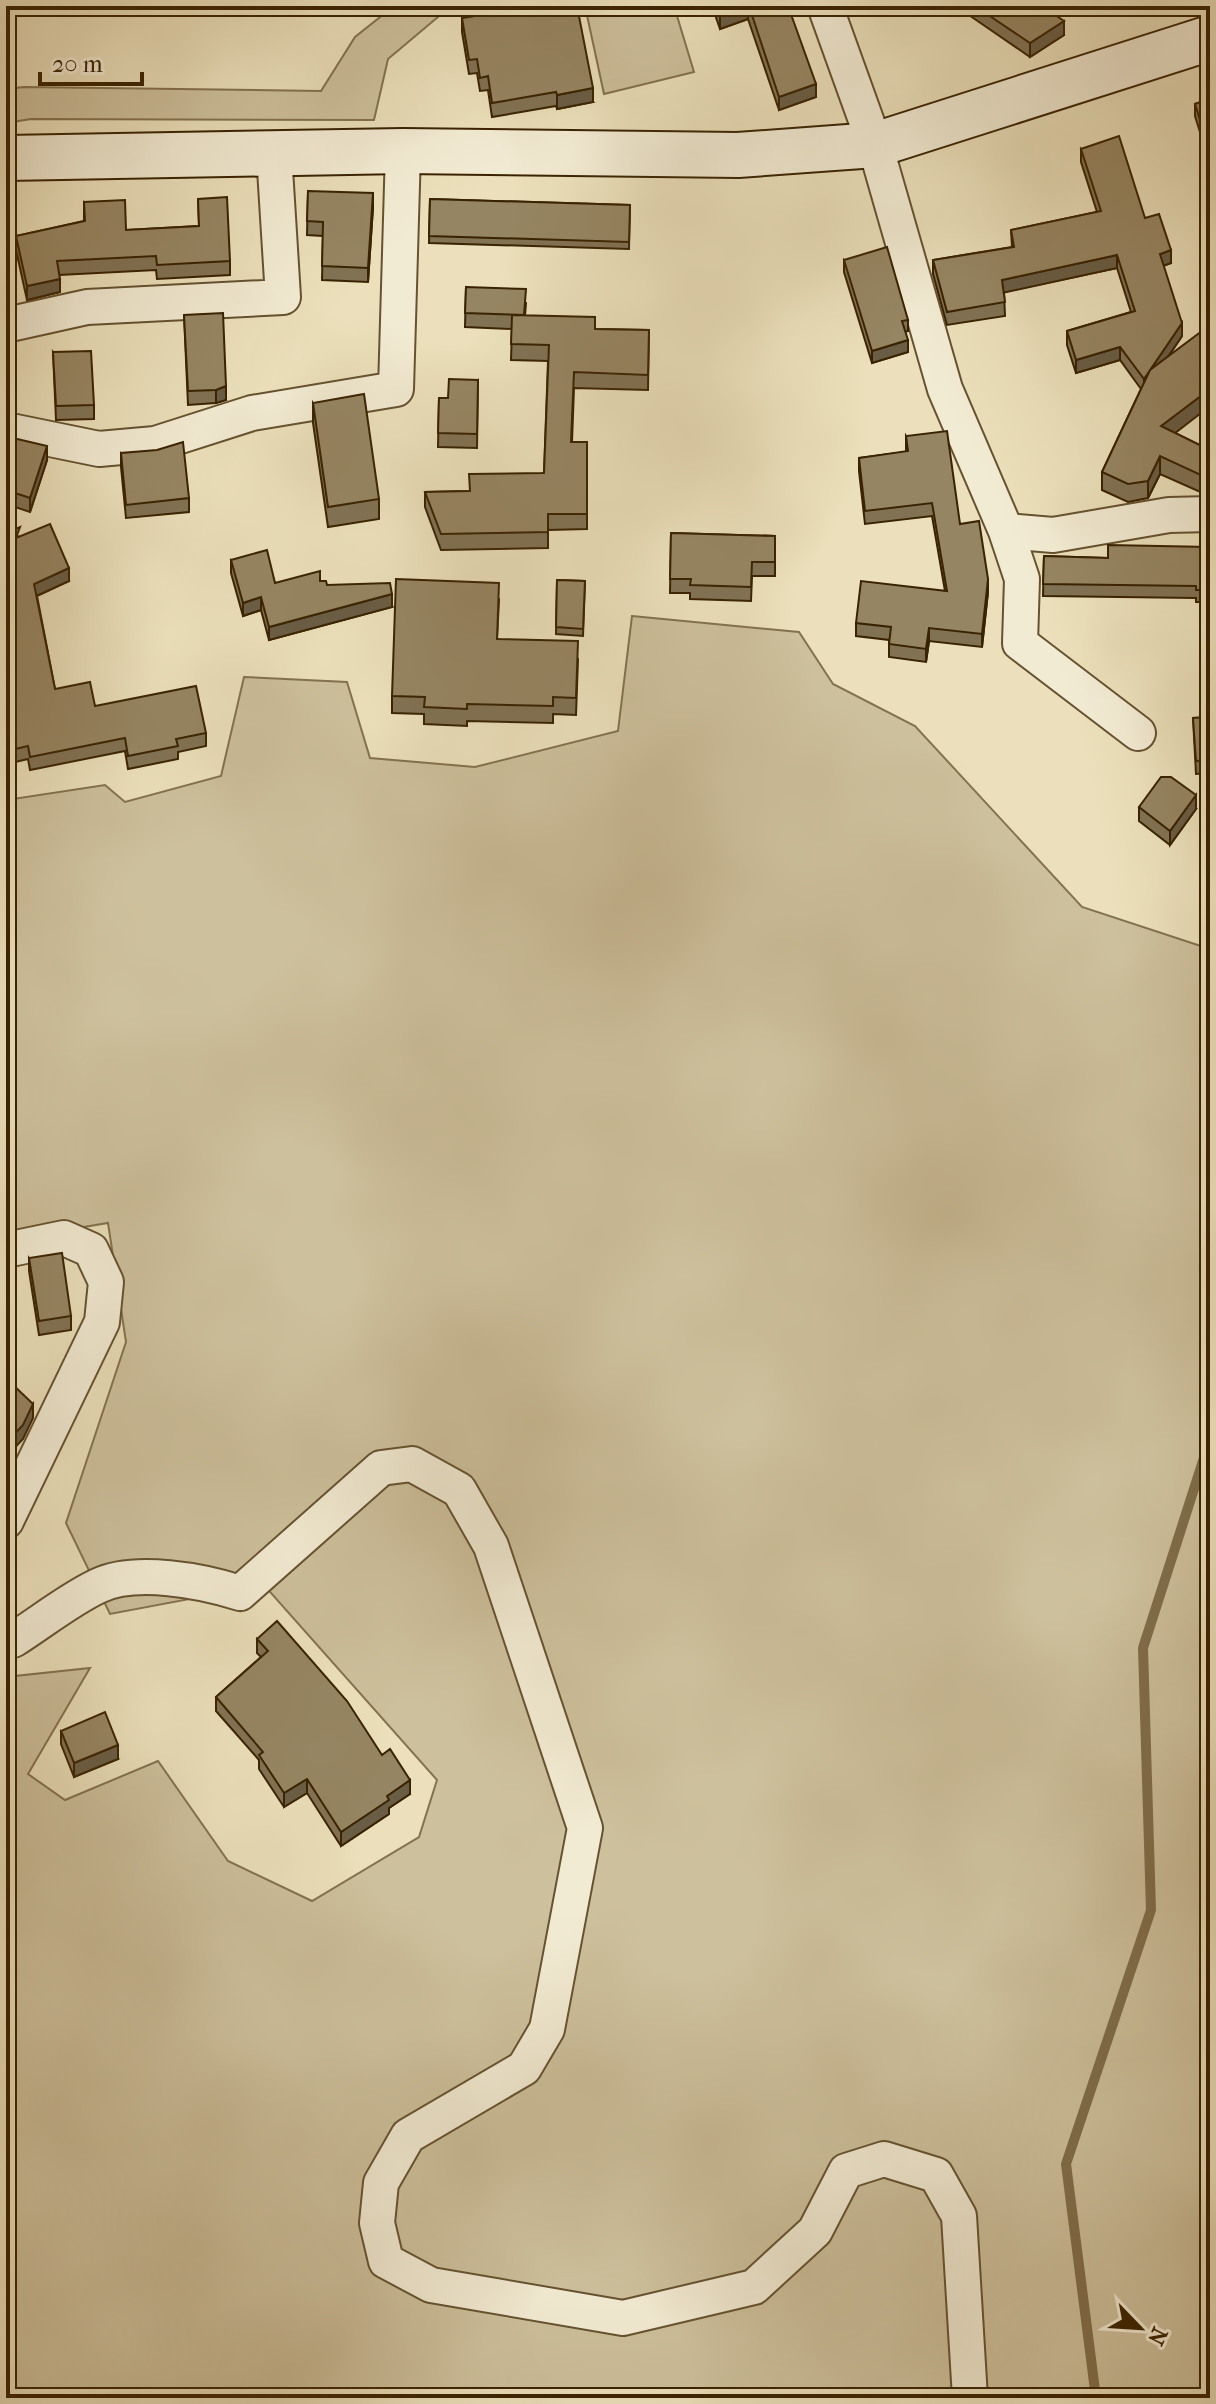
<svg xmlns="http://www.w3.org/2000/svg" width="1216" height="2404" viewBox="0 0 1216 2404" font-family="'IM FELL French Canon',serif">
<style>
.green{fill:#cdc09c;stroke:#84724f;stroke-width:2}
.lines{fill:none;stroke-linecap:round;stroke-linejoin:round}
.stream{stroke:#806e4b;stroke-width:10}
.street-casing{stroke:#665230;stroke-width:38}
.secondary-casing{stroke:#3a2302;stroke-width:48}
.street{stroke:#f2ebd3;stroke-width:34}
.secondary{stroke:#f2ebd3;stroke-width:44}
.wall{fill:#817254;stroke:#3a2302;stroke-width:2}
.shaded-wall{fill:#695d45;stroke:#3a2302;stroke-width:2}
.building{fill:#968562;stroke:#3a2302;stroke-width:2}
</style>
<rect width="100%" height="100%" fill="#ebe0bb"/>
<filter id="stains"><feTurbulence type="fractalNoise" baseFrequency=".0025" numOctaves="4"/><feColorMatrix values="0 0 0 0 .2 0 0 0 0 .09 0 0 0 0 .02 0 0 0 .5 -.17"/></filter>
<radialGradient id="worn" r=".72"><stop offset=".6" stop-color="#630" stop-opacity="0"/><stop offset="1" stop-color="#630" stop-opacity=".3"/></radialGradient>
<path class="green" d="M394 6H451L388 59 374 120 31 119 6 123V89L24 87 321 91 355 37Z
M585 6H674L694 72 604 94Z
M632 616 799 632 833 684 915 726 1082 907 1210 949V2398H6V1677L90 1668 28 1774 65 1800 158 1761 228 1861 312 1901 419 1837 437 1780 264 1585 110 1614 66 1523 126 1342 108 1223 6 1240V800L105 785 125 802 221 776 244 677 347 682 370 758 475 767 618 731Z"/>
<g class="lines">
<path class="stream" d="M1096 2398 1066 2164 1151 1910 1143 1648 1210 1439"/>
<defs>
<path id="street" d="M825 6 875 145 945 389 1006 531 1022 579 1020 643 1138 733
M6 325 87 307 283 297 274 153
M6 430 99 449 155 444 252 413 396 389 403 151
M1006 531 1053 535 1169 515 1210 514
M6 1250 64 1238 91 1250 106 1282 102 1322 6 1521
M6 1640H13C40 1623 70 1599 98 1586 135 1568 203 1581 240 1593L381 1468 412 1464 459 1490 491 1546 585 1828 547 2029 524 2068 408 2136 381 2183 377 2223 386 2261 431 2285 623 2318 754 2287 815 2231 846 2171 884 2159 936 2175 959 2216 970 2398"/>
<path id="secondary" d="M6 158 403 151 738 155 875 145 1210 38"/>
</defs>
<use href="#street" class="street-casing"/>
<use href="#secondary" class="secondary-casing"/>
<use href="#street" class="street"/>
<use href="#secondary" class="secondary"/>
</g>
<path class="wall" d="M712 6H788L816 97 779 110 748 19 720 29Z
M966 6H1042L1064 35 1030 57 966 13Z
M462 18 593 102 557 109 556 106 492 117 488 90 480 91 477 73 469 74 462 32Z
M1210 99V202L1201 175V163L1209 161 1195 116V104Z
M1081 149 1145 218 1171 263 1163 266 1182 336 1168 357 1175 433 1210 450 1205 494 1160 474 1148 498 1128 502 1102 490V472L1141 389 1120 360 1076 373 1067 345V331L1131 312 1117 268 1004 292 1005 316 947 325 933 274V260L1012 247 1011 230 1097 212 1081 162Z
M308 191 373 207 368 282 322 280 323 236 307 235Z
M198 199 230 261V275L157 279 156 270 59 275 60 292 27 300 16 250V236L84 221V202L126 230 199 226Z
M430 199 630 205 629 249 429 243Z
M844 260 908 320V331L905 332 908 352 872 363 844 272Z
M466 287 526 303 525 316 595 329 649 330 648 390 574 388 572 442H587V529L548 530V548L441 550 425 507V492L470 491 544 473 548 361 511 360 512 329 465 327Z
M184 315 226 400 216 403 188 405Z
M53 352 94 405V419L56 420Z
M478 380 477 448 438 447 439 398H448Z
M313 403 379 499V519L328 527 313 423Z
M906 436 960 524 988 592 982 647 929 641 926 662 889 657V640L856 636V623L945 591 932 516 865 524 859 471V458L906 452Z
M121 453 189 498V512L126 518 121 467Z
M6 458 47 460 30 512 6 504Z
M6 533 20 537 69 581 37 596 55 689 95 706 206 733V746L178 752V759L128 769 125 751 30 770 28 759 11 763 6 738Z
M671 533 775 536V576H752L751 601 690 599V593H670Z
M1210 547V602H1196V598L1043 596 1044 556 1108 558Z
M231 560 275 583 320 581 327 585 392 607 269 640 261 610 243 616 231 573Z
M557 580 585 581 583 636 556 634Z
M499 600 497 639 578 659 576 715 553 714V723L467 721V726L424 724V714L392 713V696Z
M1210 717V773L1196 774 1193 718Z
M1139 807 1196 809 1170 845 1139 821Z
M29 1258 71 1316V1330L39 1335 29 1271Z
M257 1639 382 1755 410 1794 389 1808V1814L341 1846 307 1793 284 1807 259 1769V1760L216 1711V1697L261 1657 257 1653Z
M61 1731 118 1759 74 1777 61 1744Z"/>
<path class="shaded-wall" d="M748 6V19L720 29V16Z
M1064 21V35L1030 57V43Z
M816 84V97L779 110V97Z
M593 88V102L557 109V95Z
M373 193V207L368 282V268Z
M1171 250V263L1160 267V254Z
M1117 255V268L1002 293V280Z
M60 279V292L27 300V286Z
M1182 323V336L1144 392V379Z
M908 340V352L872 363V351Z
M1120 347V360L1076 373V360Z
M226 386V400L216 403V390Z
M1210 389V406L1161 444V426Z
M47 446V460L30 512V498Z
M1160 456V474L1148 498V481Z
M1210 467V484L1205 494V477Z
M69 568V581L34 597V584Z
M988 579V592L982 647V634Z
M392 594V607L269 640V627Z
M261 597V610L243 616V603Z
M929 628V641L926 662V649Z
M1196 795V809L1170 845V831Z
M10 1353V1367L6 1370V1357Z
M33 1404V1418L23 1439 6 1457V1443Z
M118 1745V1759L74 1777V1763Z
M307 1779V1793L284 1807V1793Z
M410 1780V1794L389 1808V1814L341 1846V1832L387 1796Z"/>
<path class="building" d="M539 6H577L593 88 557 95 556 92 492 103 488 76 480 78 477 59 469 60 462 18Z
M717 6H747L720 16Z
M749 6H788L816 84 779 97Z
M975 6H1042L1064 21 1030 43Z
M1210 99V151L1195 104Z
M1119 136 1145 218 1159 214 1171 250 1160 254 1182 323 1144 379 1120 347 1076 360 1067 331 1135 311 1117 255 1002 280 1005 302 947 312 933 260 1014 247 1011 230 1101 211 1081 149Z
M1210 161V190L1201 163Z
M308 191 373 193 368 268 322 266 323 222 307 221Z
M227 197 230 261 157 265 156 256 57 261 60 279 27 286 16 236 85 221 84 202 125 200 126 230 199 226 198 199Z
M430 199 630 205 629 242 429 236Z
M887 247 908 320 902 321 908 340 872 351 844 260Z
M466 287 526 289 524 315 465 313Z
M223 313 226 386 216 390 188 391 184 315Z
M512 315 595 317V329L649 330 648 375 574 372 571 442H587V514H548V532L441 534 425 492 470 491 469 474 544 473 549 345 511 344Z
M1210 325V389L1161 426 1210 450V467L1205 477 1160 456 1148 481 1128 484 1102 472 1150 370Z
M91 351 94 405 56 406 53 352Z
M449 379 478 380 477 434 438 433 439 398H448Z
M364 394 379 499 328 507 313 403Z
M947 431 960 524 979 521 988 579 982 634 929 628 926 649 889 644 891 627 856 623 861 581 947 591 932 503 865 511 859 458 908 451 906 436Z
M13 438 47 446 30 498 6 490V458Z
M183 442 189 498 126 505 121 453 157 450Z
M50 524 69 568 34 584 55 689 90 682 95 706 196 686 206 733 176 739 178 746 128 756 125 738 30 757 28 746 11 750 6 725V533L20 527 16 538Z
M671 533 775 536V562H752L751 587 690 585 691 579H670Z
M1108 545 1210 547V590H1196V586L1043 584 1044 556 1108 558Z
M267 550 275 583 320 571V581H326L327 585 390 583 392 594 269 627 261 597 243 603 231 560Z
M396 579 499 583 497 639 578 641 576 698 553 697V706L467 704V709L424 707 425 697 392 696Z
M557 580 585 581 583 629 556 627Z
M1210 717V760L1196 761 1193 718Z
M1161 777H1171L1196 795 1170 831 1139 807Z
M62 1253 71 1316 39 1321 29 1258Z
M10 1382 33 1404 23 1425 6 1443V1387Z
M277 1621 347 1701 382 1755 390 1749 410 1780 387 1796 389 1800 341 1832 307 1779 284 1793 259 1755 263 1752 216 1697 268 1651 257 1639Z
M105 1712 118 1745 74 1763 61 1731Z"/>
<rect width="1216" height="2404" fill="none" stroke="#ebe0bb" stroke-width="32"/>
<rect x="8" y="8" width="1200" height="2388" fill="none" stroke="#3a2302" stroke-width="4"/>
<rect x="16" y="16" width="1184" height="2372" fill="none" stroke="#3a2302" stroke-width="2"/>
<g transform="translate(1140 2328) rotate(115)" stroke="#f2ebd3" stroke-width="6" paint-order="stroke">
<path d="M0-6L14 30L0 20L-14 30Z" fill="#3a2302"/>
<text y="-12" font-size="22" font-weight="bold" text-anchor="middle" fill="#3a2302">N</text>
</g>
<path d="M40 72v12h102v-12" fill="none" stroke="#3a2302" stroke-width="4"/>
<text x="52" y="72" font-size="24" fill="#3a2302" stroke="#f2ebd3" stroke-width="6" paint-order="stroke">20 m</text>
<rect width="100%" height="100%" filter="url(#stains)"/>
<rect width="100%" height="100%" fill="url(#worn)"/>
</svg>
